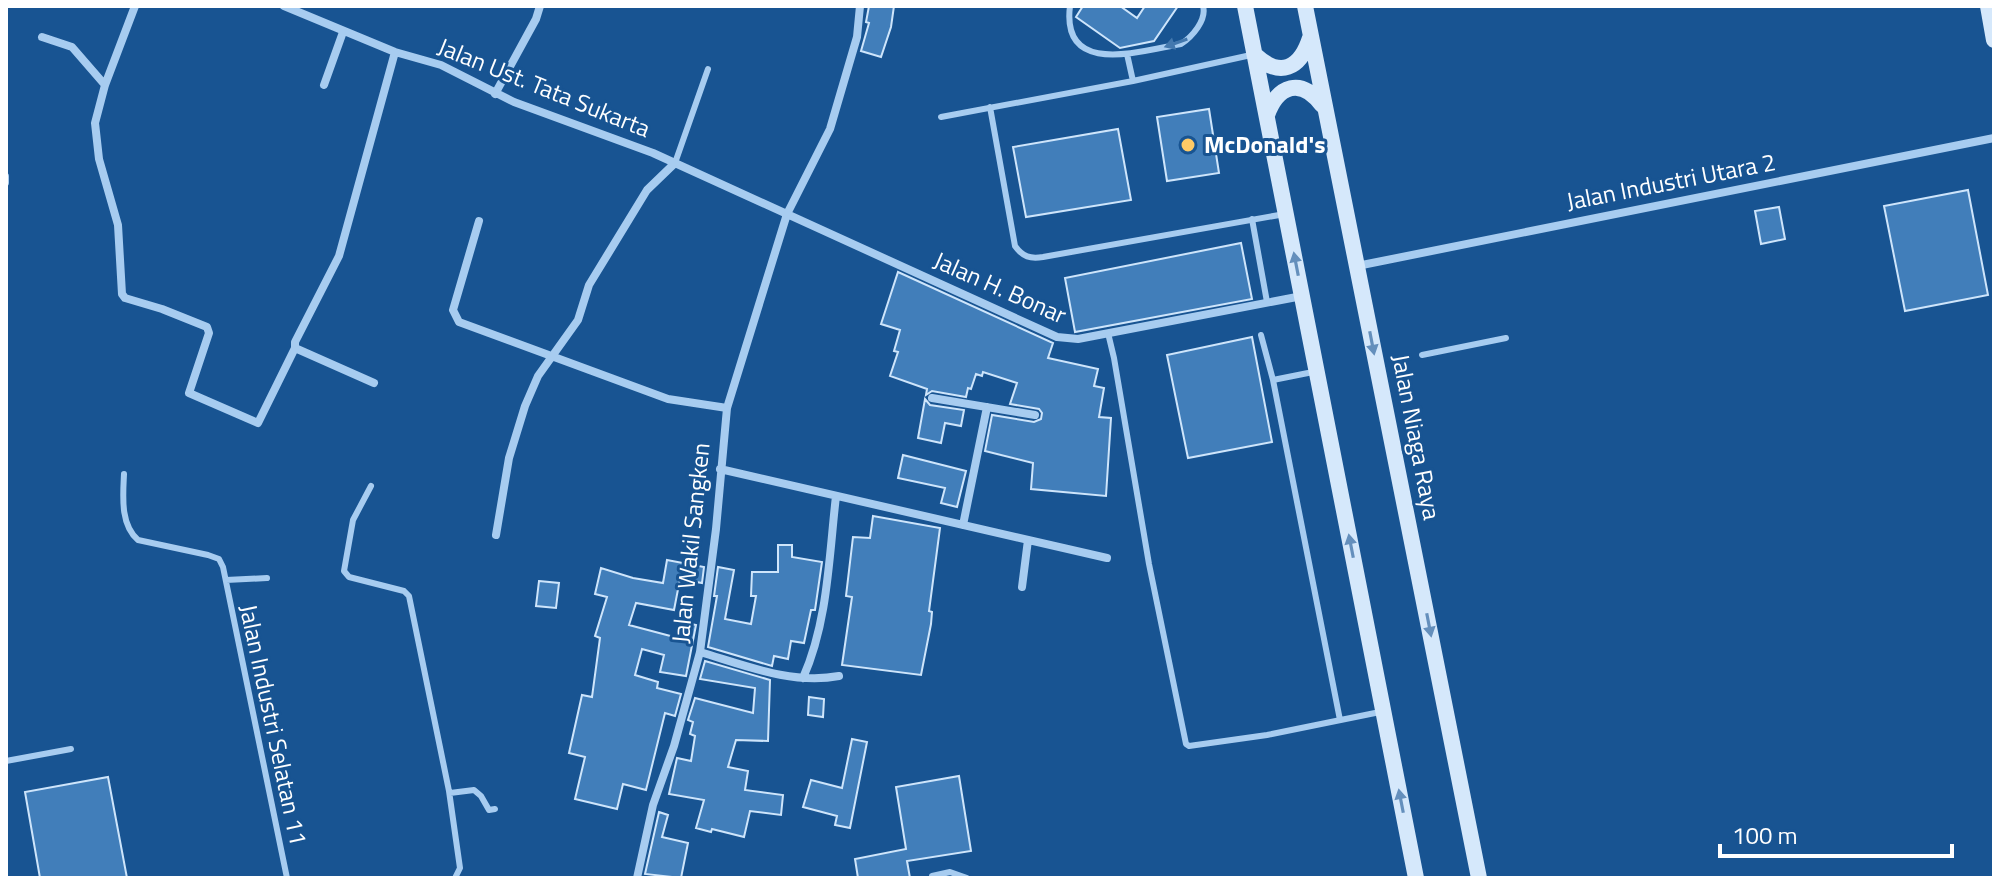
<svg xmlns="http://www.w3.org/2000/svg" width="2000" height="884" viewBox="0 0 2000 884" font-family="'Titillium Web',sans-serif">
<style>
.building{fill:#417eba;stroke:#cee5fb;stroke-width:2}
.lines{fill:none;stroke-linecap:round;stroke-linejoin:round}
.lane{stroke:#a7ccf0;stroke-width:6}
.street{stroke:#a7ccf0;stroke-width:8}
.secondary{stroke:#d5e8fb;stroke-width:16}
.oneway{fill:#4378ae}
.oneway2{fill:#648fbc}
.poi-dot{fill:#ffca66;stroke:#185492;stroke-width:3}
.labels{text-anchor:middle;stroke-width:6;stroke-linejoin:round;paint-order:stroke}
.street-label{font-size:24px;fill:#fff;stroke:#185492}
.poi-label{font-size:24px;font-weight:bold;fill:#fff;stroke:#185492;text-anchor:start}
</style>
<rect width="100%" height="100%" fill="#185492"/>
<path class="building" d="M869 6H894L891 27 881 57 861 51 869 23 866 22Z
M1083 6H1120L1137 18 1145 6H1178L1154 41 1120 48 1076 17Z
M1209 109 1219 173 1167 181 1157 117Z
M1118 129 1131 200 1026 217 1013 147Z
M1968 190 1988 295 1905 311 1884 206Z
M1779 207 1785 239 1761 244 1755 211Z
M1241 243 1252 299 1075 332 1065 278Z
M898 272 1053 343 1048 358 1098 369 1094 386 1104 388 1099 417 1111 418 1106 496 1031 489 1033 463 985 451 992 415 1034 422 1041 419 1042 413 1039 409 1010 404 1017 383 983 372 982 376 976 374 971 389 968 388 966 397 932 391 926 395 927 389 890 376 898 352 894 351 900 330 881 324Z
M1252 337 1272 442 1188 458 1167 355Z
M925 399 930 405 964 410 961 426 945 423 941 443 918 438Z
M903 455 966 471 957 507 941 503 945 488 898 478Z
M873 516 940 528 929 611 932 612 931 624 921 675 842 665 852 597 846 596 853 537 870 538Z
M778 545H792V557L822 562 815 610H811L804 643 791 641 788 659 774 656 772 666 708 647 717 596H714L718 567 734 570 725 619 751 624 756 596H751L752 572H778Z
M667 560 704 567 702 583 680 579 674 610 636 603 629 625 678 638 682 622 696 625 686 676 660 672 664 655 642 649 635 675 658 682 657 688 681 694 675 716 665 713 646 790 623 784 617 809 575 799 585 757 569 753 582 695 592 697 600 638 595 636 607 597 595 594 601 568 633 578 663 583Z
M539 581 559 583 556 608 536 606Z
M705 661 770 680 768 741 736 740 728 767 748 771 745 790 783 795 781 815 750 811 744 837 712 829 711 832 696 828 704 800 669 794 677 758 691 761 695 736 690 734 693 722 688 720 695 698 753 713 755 688 700 679Z
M809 697 824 699 823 717 808 715Z
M852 739 867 742 850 828 835 825 837 816 803 807 811 780 842 788Z
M959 776 971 851 907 861 910 878H858L855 859 906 849 896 787Z
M108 777 127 878H40L25 792Z
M659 812 668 815 662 837 688 843 681 878 645 874Z"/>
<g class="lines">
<path class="lane" d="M1070 6C1061 77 1140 51 1181 44 1192 37 1207 20 1203 6
M1127 54 1133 81
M990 107 1015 246C1023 257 1030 259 1043 257L1285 214
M941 117 1133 81 1251 55
M675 163 708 69
M6 176V183
M1252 219 1267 302
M1108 333 1114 358 1149 564 1186 744 1189 746 1267 735 1380 712
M1261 335 1273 380 1340 720
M1422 355 1506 338
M1273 380 1313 372
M124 474C123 496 120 524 138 540L208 555 219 559 223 567 287 878
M371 486 353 520 344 571 349 577 404 591 409 596 449 791 460 868 455 878
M226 580 267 578
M6 761 71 749
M450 793 474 790 481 796 489 810 495 809
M932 876 950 872 967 878"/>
<path class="street" d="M135 6 105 85 95 123 99 159 118 225 122 294 125 298 162 309 207 327 209 333 189 393 258 423 295 348V342L339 256 395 52
M284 6 395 52 441 65 514 102 653 153 1057 337 1078 339 1302 296
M42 37 72 47 105 85
M324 85 343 32
M495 94 536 19 540 6
M479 221 453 310 459 322 668 399 727 408
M1357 266 1994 138
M295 348 374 383
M932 398 1035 415
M720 469 1107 558
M963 525 987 407
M496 535 509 458 525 406 538 376 578 320 589 285 647 190 675 163
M1022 587 1028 540
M700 652C744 665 792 685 839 676
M803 678C828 622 829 556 836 496
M637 878 653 805 674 746 700 652 716 529 727 408 787 214 830 129 857 37 860 6"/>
<path class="secondary" d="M1245 6 1416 878
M1305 6 1479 878
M1988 6 1994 40
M1255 55C1280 78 1300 69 1310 38
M1267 115C1278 85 1301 77 1322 105"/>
</g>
<defs><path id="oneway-solid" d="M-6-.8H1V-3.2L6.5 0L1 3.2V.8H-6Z" transform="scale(2)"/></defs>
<use class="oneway" href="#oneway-solid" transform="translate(1176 43) rotate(161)"/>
<g class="oneway2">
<use href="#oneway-solid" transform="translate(1296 264) rotate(-101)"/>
<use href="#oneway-solid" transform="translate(1372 343) rotate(79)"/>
<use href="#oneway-solid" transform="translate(1351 546) rotate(-101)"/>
<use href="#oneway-solid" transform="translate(1429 625) rotate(79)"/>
<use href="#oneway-solid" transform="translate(1401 801) rotate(-101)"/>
</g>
<circle class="poi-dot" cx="1188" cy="145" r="8"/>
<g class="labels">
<g class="street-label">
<text transform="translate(544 88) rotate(22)" y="8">Jalan Ust. Tata Sukarta</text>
<text transform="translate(1671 182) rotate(-11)" y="8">Jalan Industri Utara 2</text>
<text transform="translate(1000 288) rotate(24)" y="8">Jalan H. Bonar</text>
<text transform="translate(1416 437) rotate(79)" y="8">Jalan Niaga Raya</text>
<text transform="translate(691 543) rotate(-84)" y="8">Jalan Wakil Sangken</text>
<text transform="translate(273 725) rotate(78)" y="8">Jalan Industri Selatan 11</text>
</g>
<g class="poi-label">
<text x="1204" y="153">McDonald's</text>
</g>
</g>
<rect width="2000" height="884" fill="none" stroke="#ffffff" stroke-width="16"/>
<path d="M1720 844v12h232v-12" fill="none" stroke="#ffffff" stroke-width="4"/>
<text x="1732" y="844" font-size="24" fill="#ffffff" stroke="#185492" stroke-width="6" paint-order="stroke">100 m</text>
</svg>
